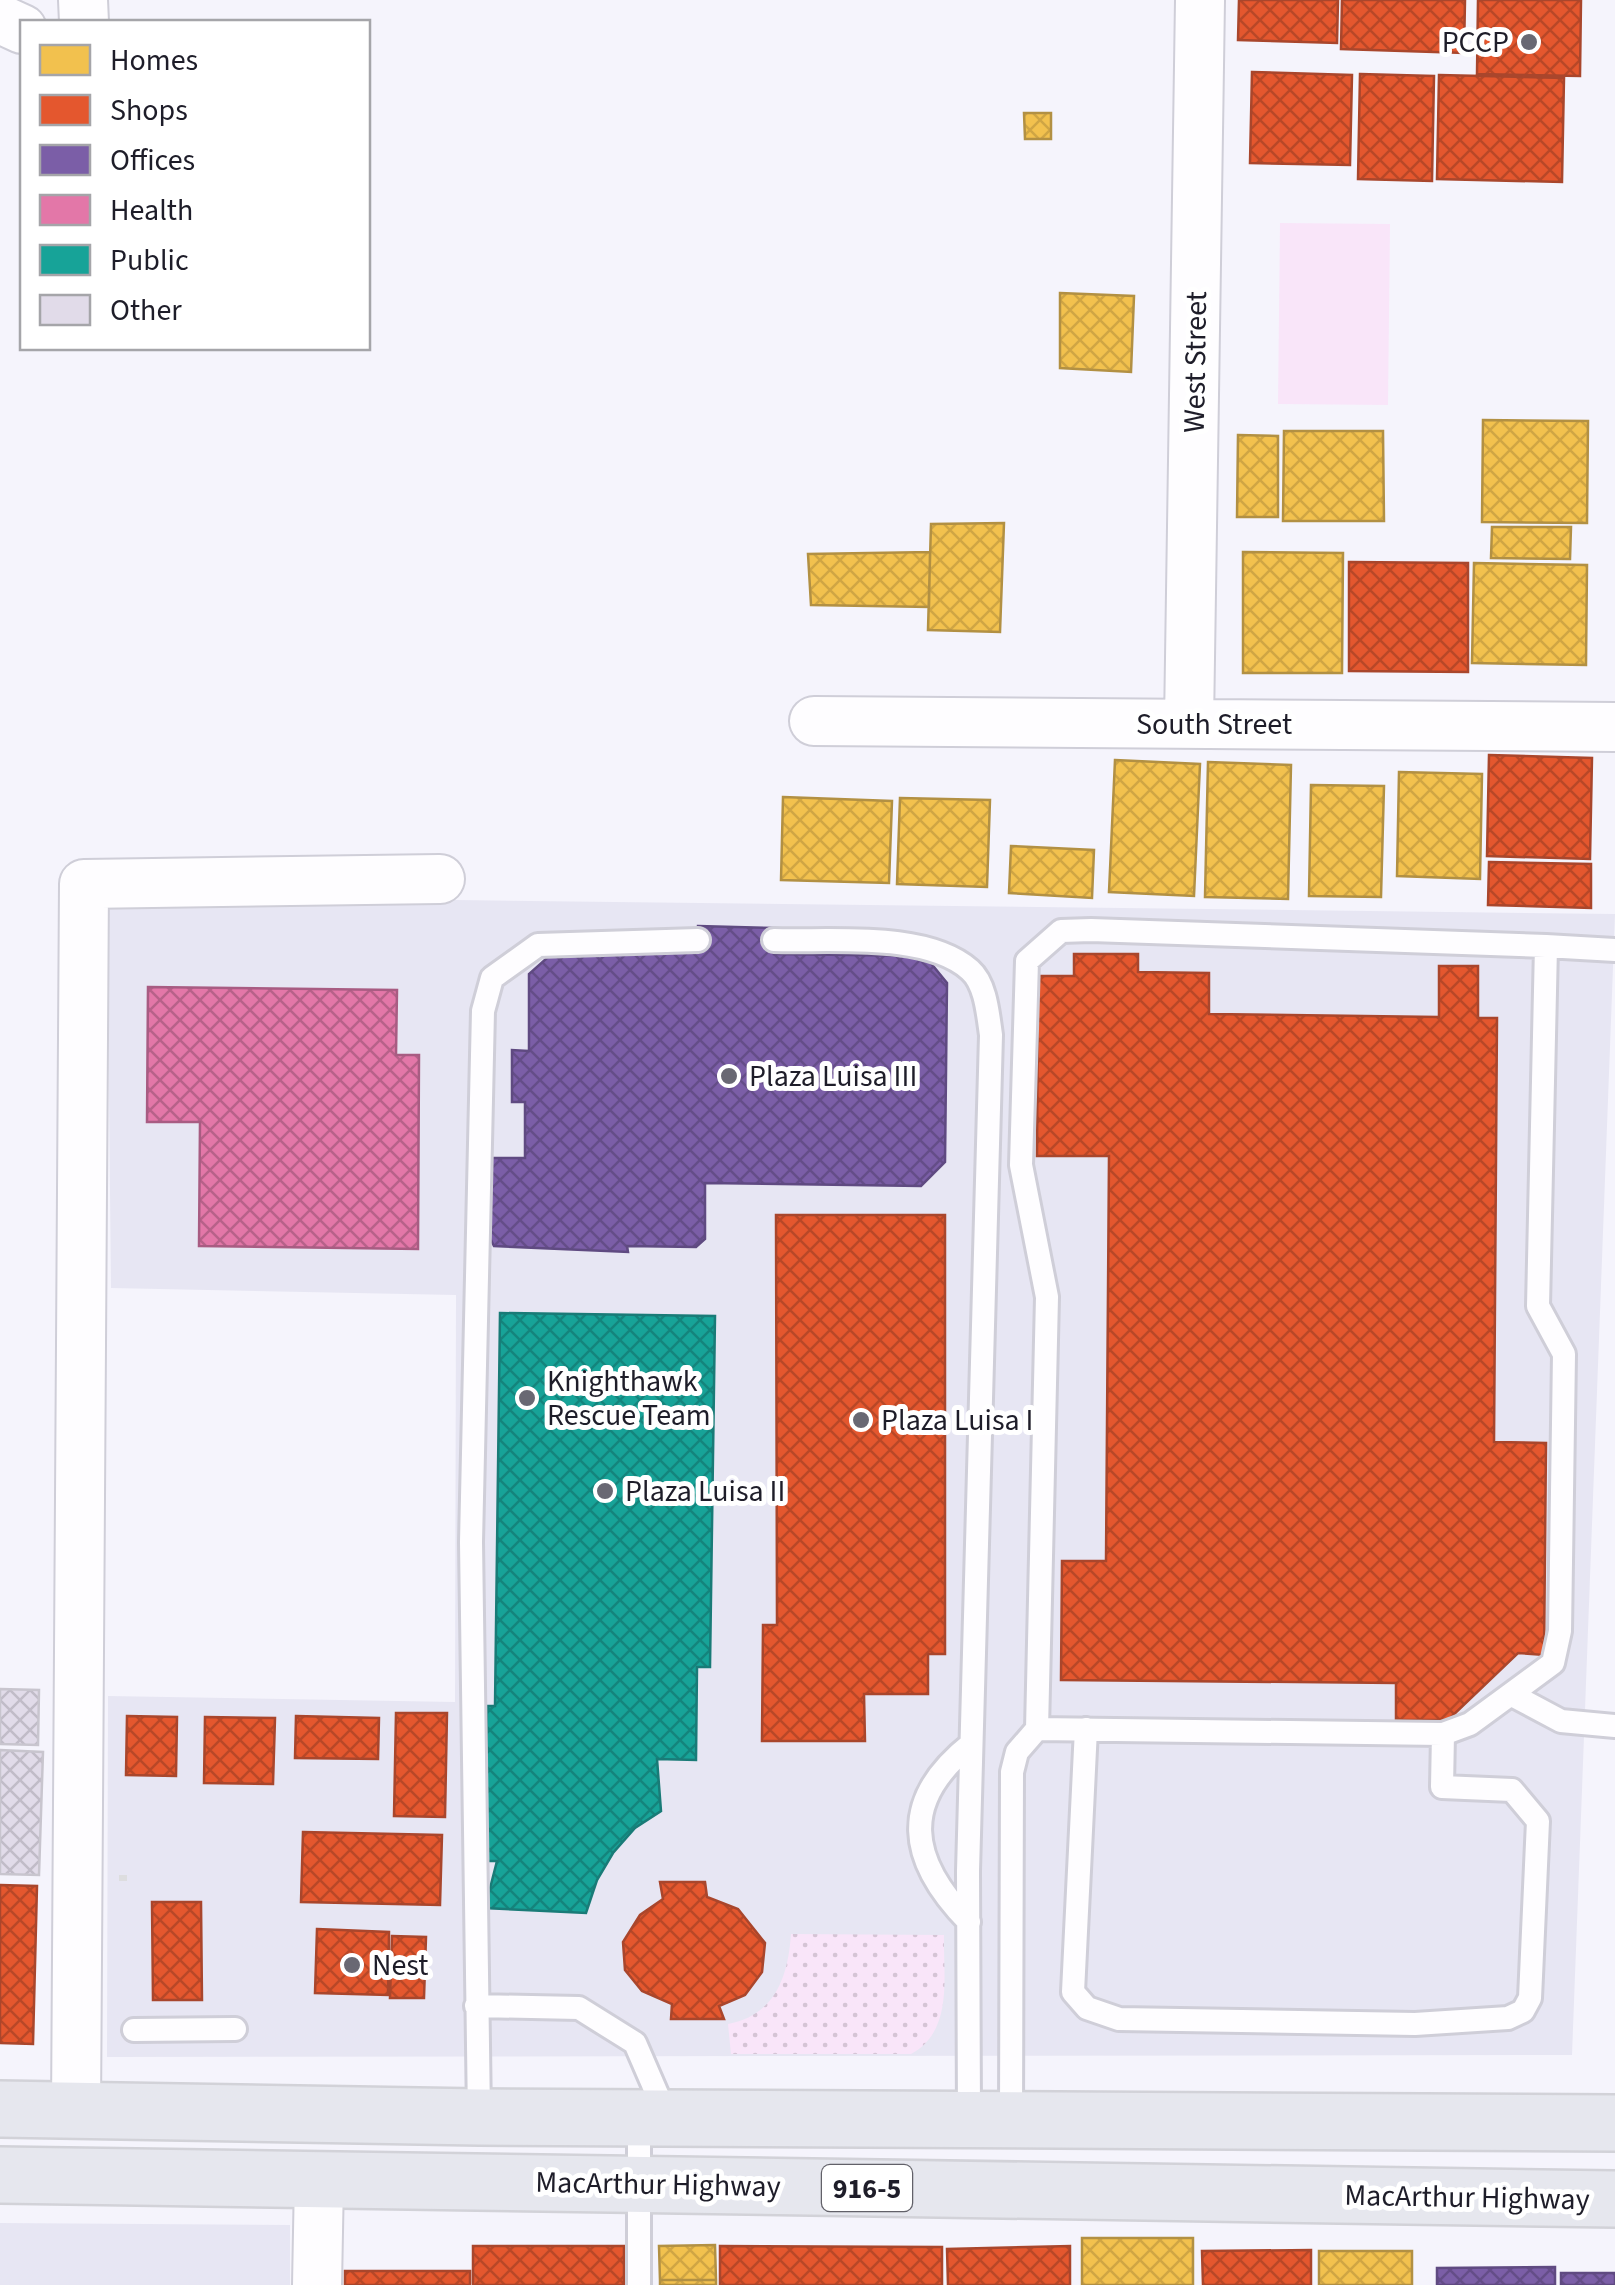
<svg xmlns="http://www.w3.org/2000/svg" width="1615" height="2285" viewBox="0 0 1615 2285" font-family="'Source Sans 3',sans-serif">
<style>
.built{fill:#e7e6f3}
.grass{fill:url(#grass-dots)}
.park{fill:#f9e5f9}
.homes{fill:url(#homes-cross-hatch);stroke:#b29043;stroke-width:2.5}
.shops{fill:url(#shops-cross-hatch);stroke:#a9462c;stroke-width:2.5}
.offices{fill:url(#offices-cross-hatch);stroke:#5f4a81;stroke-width:2.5}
.health{fill:url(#health-cross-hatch);stroke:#a85c82;stroke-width:2.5}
.public{fill:url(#public-cross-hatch);stroke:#197b77;stroke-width:2.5}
.building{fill:url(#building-cross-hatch);stroke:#c8c5ce;stroke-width:2.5}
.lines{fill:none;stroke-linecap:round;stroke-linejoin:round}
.lane-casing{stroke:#cfced8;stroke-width:28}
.street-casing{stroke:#cfced8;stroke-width:52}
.primary-casing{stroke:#d2d2d8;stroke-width:60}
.path{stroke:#dddddf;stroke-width:6;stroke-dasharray:8 8;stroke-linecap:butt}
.lane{stroke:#fefdff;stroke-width:22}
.street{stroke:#fefdff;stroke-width:48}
.primary{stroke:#e6e7ee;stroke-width:55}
.poi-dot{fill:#696873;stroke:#fff;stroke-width:4}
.labels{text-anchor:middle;stroke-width:10;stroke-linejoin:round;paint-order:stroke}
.shield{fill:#fff;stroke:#626169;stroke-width:2.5}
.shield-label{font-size:28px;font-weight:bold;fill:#1e1d29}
.poi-label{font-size:30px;fill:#1e1d29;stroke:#fff;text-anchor:start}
.street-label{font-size:30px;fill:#1e1d29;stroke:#fff}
</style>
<defs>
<pattern id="grass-dots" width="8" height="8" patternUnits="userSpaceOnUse" patternTransform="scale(2.5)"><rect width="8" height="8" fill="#f9e5f9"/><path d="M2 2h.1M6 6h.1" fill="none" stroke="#d5c4d5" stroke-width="1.8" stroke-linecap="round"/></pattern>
<pattern id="homes-cross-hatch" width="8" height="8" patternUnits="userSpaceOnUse" patternTransform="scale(2.5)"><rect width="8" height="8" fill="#f2c14e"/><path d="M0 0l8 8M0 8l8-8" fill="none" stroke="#cfa544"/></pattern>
<pattern id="shops-cross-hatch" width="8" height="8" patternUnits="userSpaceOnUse" patternTransform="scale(2.5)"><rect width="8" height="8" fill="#e4572e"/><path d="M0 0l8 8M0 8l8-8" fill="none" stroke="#b84727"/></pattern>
<pattern id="offices-cross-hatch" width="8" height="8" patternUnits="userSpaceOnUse" patternTransform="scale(2.5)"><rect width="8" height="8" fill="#7b5ea7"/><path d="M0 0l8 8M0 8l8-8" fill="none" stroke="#644d88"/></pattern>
<pattern id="health-cross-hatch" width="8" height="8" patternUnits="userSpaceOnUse" patternTransform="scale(2.5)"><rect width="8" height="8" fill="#e377a8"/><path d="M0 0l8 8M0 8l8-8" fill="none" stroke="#b76189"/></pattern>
<pattern id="public-cross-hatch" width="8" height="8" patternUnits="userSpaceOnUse" patternTransform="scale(2.5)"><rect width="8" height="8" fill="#17a398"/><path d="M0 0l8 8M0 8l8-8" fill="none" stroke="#14847c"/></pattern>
<pattern id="building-cross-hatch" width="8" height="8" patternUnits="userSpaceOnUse" patternTransform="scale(2.5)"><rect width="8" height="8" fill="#e1dbe9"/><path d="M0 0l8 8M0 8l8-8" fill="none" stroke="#c1bcc8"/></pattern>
</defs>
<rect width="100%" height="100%" fill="#f5f4fc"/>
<path class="built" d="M456 900 1615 914 1572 2055 107 2057 108 1696 455 1702 456 1295 111 1288 107 901Z
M0 2223 290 2225V2285H0Z"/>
<path class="grass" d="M791 1934 944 1935C943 1976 954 2031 911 2054H731L728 2024C775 2015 788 1977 791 1934Z"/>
<path class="park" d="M1280 223 1390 224 1388 405 1278 404Z"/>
<path class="homes" d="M1024 113H1051V139H1025Z
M1060 293 1134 296 1131 372 1060 368Z
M1483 420 1588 421 1587 523 1482 522Z
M1284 431H1383L1384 521H1283Z
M1238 435 1278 436V517H1237Z
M1004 523 1000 632 928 630 931 524Z
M1492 527H1571L1570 559 1491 558Z
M930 552 929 607 811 605 808 554Z
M1243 552 1343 553 1342 673H1243Z
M1474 563 1587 565 1586 665 1472 663Z
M1115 760 1200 764 1194 896 1109 892Z
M1208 762 1291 765 1288 899 1205 897Z
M1399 772 1482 774 1480 879 1397 876Z
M1311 785 1384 786 1381 897 1309 896Z
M783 797 892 801 889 883 781 880Z
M900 798 990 800 987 887 897 884Z
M1011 846 1094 850 1092 898 1009 893Z
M1082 2238H1193V2285H1082Z
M715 2245 716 2280H660L659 2246Z
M1319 2251H1412V2285H1319Z
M660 2280H716V2285H660Z"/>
<path class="shops" d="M1239 0H1338L1337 43 1238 40Z
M1342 0H1465L1464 53 1341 49Z
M1478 0H1581L1580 76 1477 74Z
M1252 72 1352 75 1350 165 1250 163Z
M1360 74 1434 76 1432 181 1358 179Z
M1439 75 1564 78 1562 182 1437 179Z
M1349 562 1468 563V672L1349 671Z
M1489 755 1592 758 1590 859 1487 856Z
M1489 862 1591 864V908L1488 905Z
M1074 954H1138V972L1209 973V1014L1439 1017V966H1478V1018H1497L1494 1442 1546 1443 1544 1655 1518 1653 1448 1720H1396V1683L1061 1680 1062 1561H1106L1109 1156H1037L1038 976H1074Z
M776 1215H945V1654H928V1694H864L865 1741H762L763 1625H777Z
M396 1713H447L445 1817 394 1816Z
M127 1716 177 1717 176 1776 126 1775Z
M296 1716 379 1718 378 1759 295 1758Z
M205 1717 275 1718 273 1784 204 1783Z
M303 1832 442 1835 440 1905 301 1902Z
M660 1882H705L707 1897 738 1909 765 1943 762 1972 745 1995 719 2006 724 2019H671L672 2004 642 1991 625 1970 623 1942 640 1915 663 1899Z
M0 1885 37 1886 33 2044 0 2043Z
M152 1902H201L202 2000H153Z
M317 1929 389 1932 388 1995 315 1993Z
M392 1936 426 1937 424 1998H390Z
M473 2246H624V2285H473Z
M720 2246 942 2247V2285H720Z
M1070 2246V2285H948L947 2249Z
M1311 2250V2285H1203L1202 2251Z
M345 2271H470V2285H345Z"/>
<path class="offices" d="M698 926 774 928V954L925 956 947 983 945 1162 921 1186 705 1183V1239L696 1247 627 1246 628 1252 494 1246 488 1234 489 1158H525V1102H512V1050L529 1051V974L556 950 697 952Z
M1555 2267V2285H1437V2268Z
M1561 2273H1615V2285H1561Z"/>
<path class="health" d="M148 987 397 990 396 1055H419L418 1249 199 1246 200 1122H147Z"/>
<path class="public" d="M500 1313 715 1316 710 1667H697L696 1760 657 1759 661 1811 635 1828 613 1853 597 1880 586 1913 485 1908 497 1861H485L487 1706H495Z"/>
<path class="building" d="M0 1689 39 1690 38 1745 0 1744Z
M0 1750 43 1752 39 1875 0 1874Z"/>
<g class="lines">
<defs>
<path id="lane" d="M774 940C829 942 926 931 970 970 986 984 988 1015 991 1035L968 1871 969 2117
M1514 1696 1561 1721 1615 1726
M1037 1729 1047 1297 1021 1165 1027 961 1061 931 1091 930 1546 946
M1086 1729 1073 1992 1087 2008 1119 2019 1415 2024 1508 2018 1523 2011 1530 1998 1538 1821 1512 1790 1442 1787 1443 1734
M969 1922C908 1860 899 1801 971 1744
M476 2006 579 2008 635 2043 667 2117
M134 2030 235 2029
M479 2117 471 1542 483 1011 492 978 538 945 698 940
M1011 2118 1012 1772 1017 1752 1037 1729 1443 1734 1470 1724 1553 1663 1560 1631 1564 1354 1538 1306 1546 946 1615 950
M639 2285V2117"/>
<path id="street" d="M83 0 84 22
M0 19 22 29
M814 721 1615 727
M1189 724 1200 0
M76 2111 84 884 440 879
M317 2285 319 2179"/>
<path id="primary" d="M0 2109 479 2117 1615 2123
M0 2175 1615 2199"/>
</defs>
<use href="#lane" class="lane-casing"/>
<use href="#street" class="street-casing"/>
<use href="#primary" class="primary-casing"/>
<path class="path" d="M119 1878H133"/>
<use href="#lane" class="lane"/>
<use href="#street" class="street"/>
<use href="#primary" class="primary"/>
</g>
<g class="poi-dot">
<circle cx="1529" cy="42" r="10"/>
<circle cx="729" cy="1076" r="10"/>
<circle cx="527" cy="1398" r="10"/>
<circle cx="861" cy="1420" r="10"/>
<circle cx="605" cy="1491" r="10"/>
<circle cx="352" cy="1965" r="10"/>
</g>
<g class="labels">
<rect class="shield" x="822" y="2165" width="90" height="46" rx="8"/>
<g class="shield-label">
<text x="867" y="2198">916-5</text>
</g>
<g class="poi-label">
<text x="1509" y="52" text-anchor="end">PCCP</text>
<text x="749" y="1086">Plaza Luisa III</text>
<text x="547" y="1391">Knighthawk<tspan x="547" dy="34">Rescue Team</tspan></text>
<text x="881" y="1430">Plaza Luisa I</text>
<text x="625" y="1501">Plaza Luisa II</text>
<text x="372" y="1975">Nest</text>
</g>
<g class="street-label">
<text transform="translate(1195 362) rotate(-89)" y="10">West Street</text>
<text x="1214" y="734">South Street</text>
<text transform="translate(658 2184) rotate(1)" y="10">MacArthur Highway</text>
<text transform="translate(1467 2197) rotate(1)" y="10">MacArthur Highway</text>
</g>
</g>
<rect x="20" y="20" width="350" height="330" fill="#ffffff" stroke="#a5a5a9" stroke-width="2.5"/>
<rect x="40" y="45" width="50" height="30" fill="#f2c14e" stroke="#a5a5a9" stroke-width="2.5"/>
<text x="110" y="70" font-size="30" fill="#1e1d29">Homes</text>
<rect x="40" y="95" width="50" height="30" fill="#e4572e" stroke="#a5a5a9" stroke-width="2.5"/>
<text x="110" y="120" font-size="30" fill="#1e1d29">Shops</text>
<rect x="40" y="145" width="50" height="30" fill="#7b5ea7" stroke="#a5a5a9" stroke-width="2.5"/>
<text x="110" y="170" font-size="30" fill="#1e1d29">Offices</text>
<rect x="40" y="195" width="50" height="30" fill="#e377a8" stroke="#a5a5a9" stroke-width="2.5"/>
<text x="110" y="220" font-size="30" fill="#1e1d29">Health</text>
<rect x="40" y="245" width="50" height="30" fill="#17a398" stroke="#a5a5a9" stroke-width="2.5"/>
<text x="110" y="270" font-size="30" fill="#1e1d29">Public</text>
<rect x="40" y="295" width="50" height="30" fill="#e1dbe9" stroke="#a5a5a9" stroke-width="2.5"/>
<text x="110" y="320" font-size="30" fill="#1e1d29">Other</text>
</svg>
